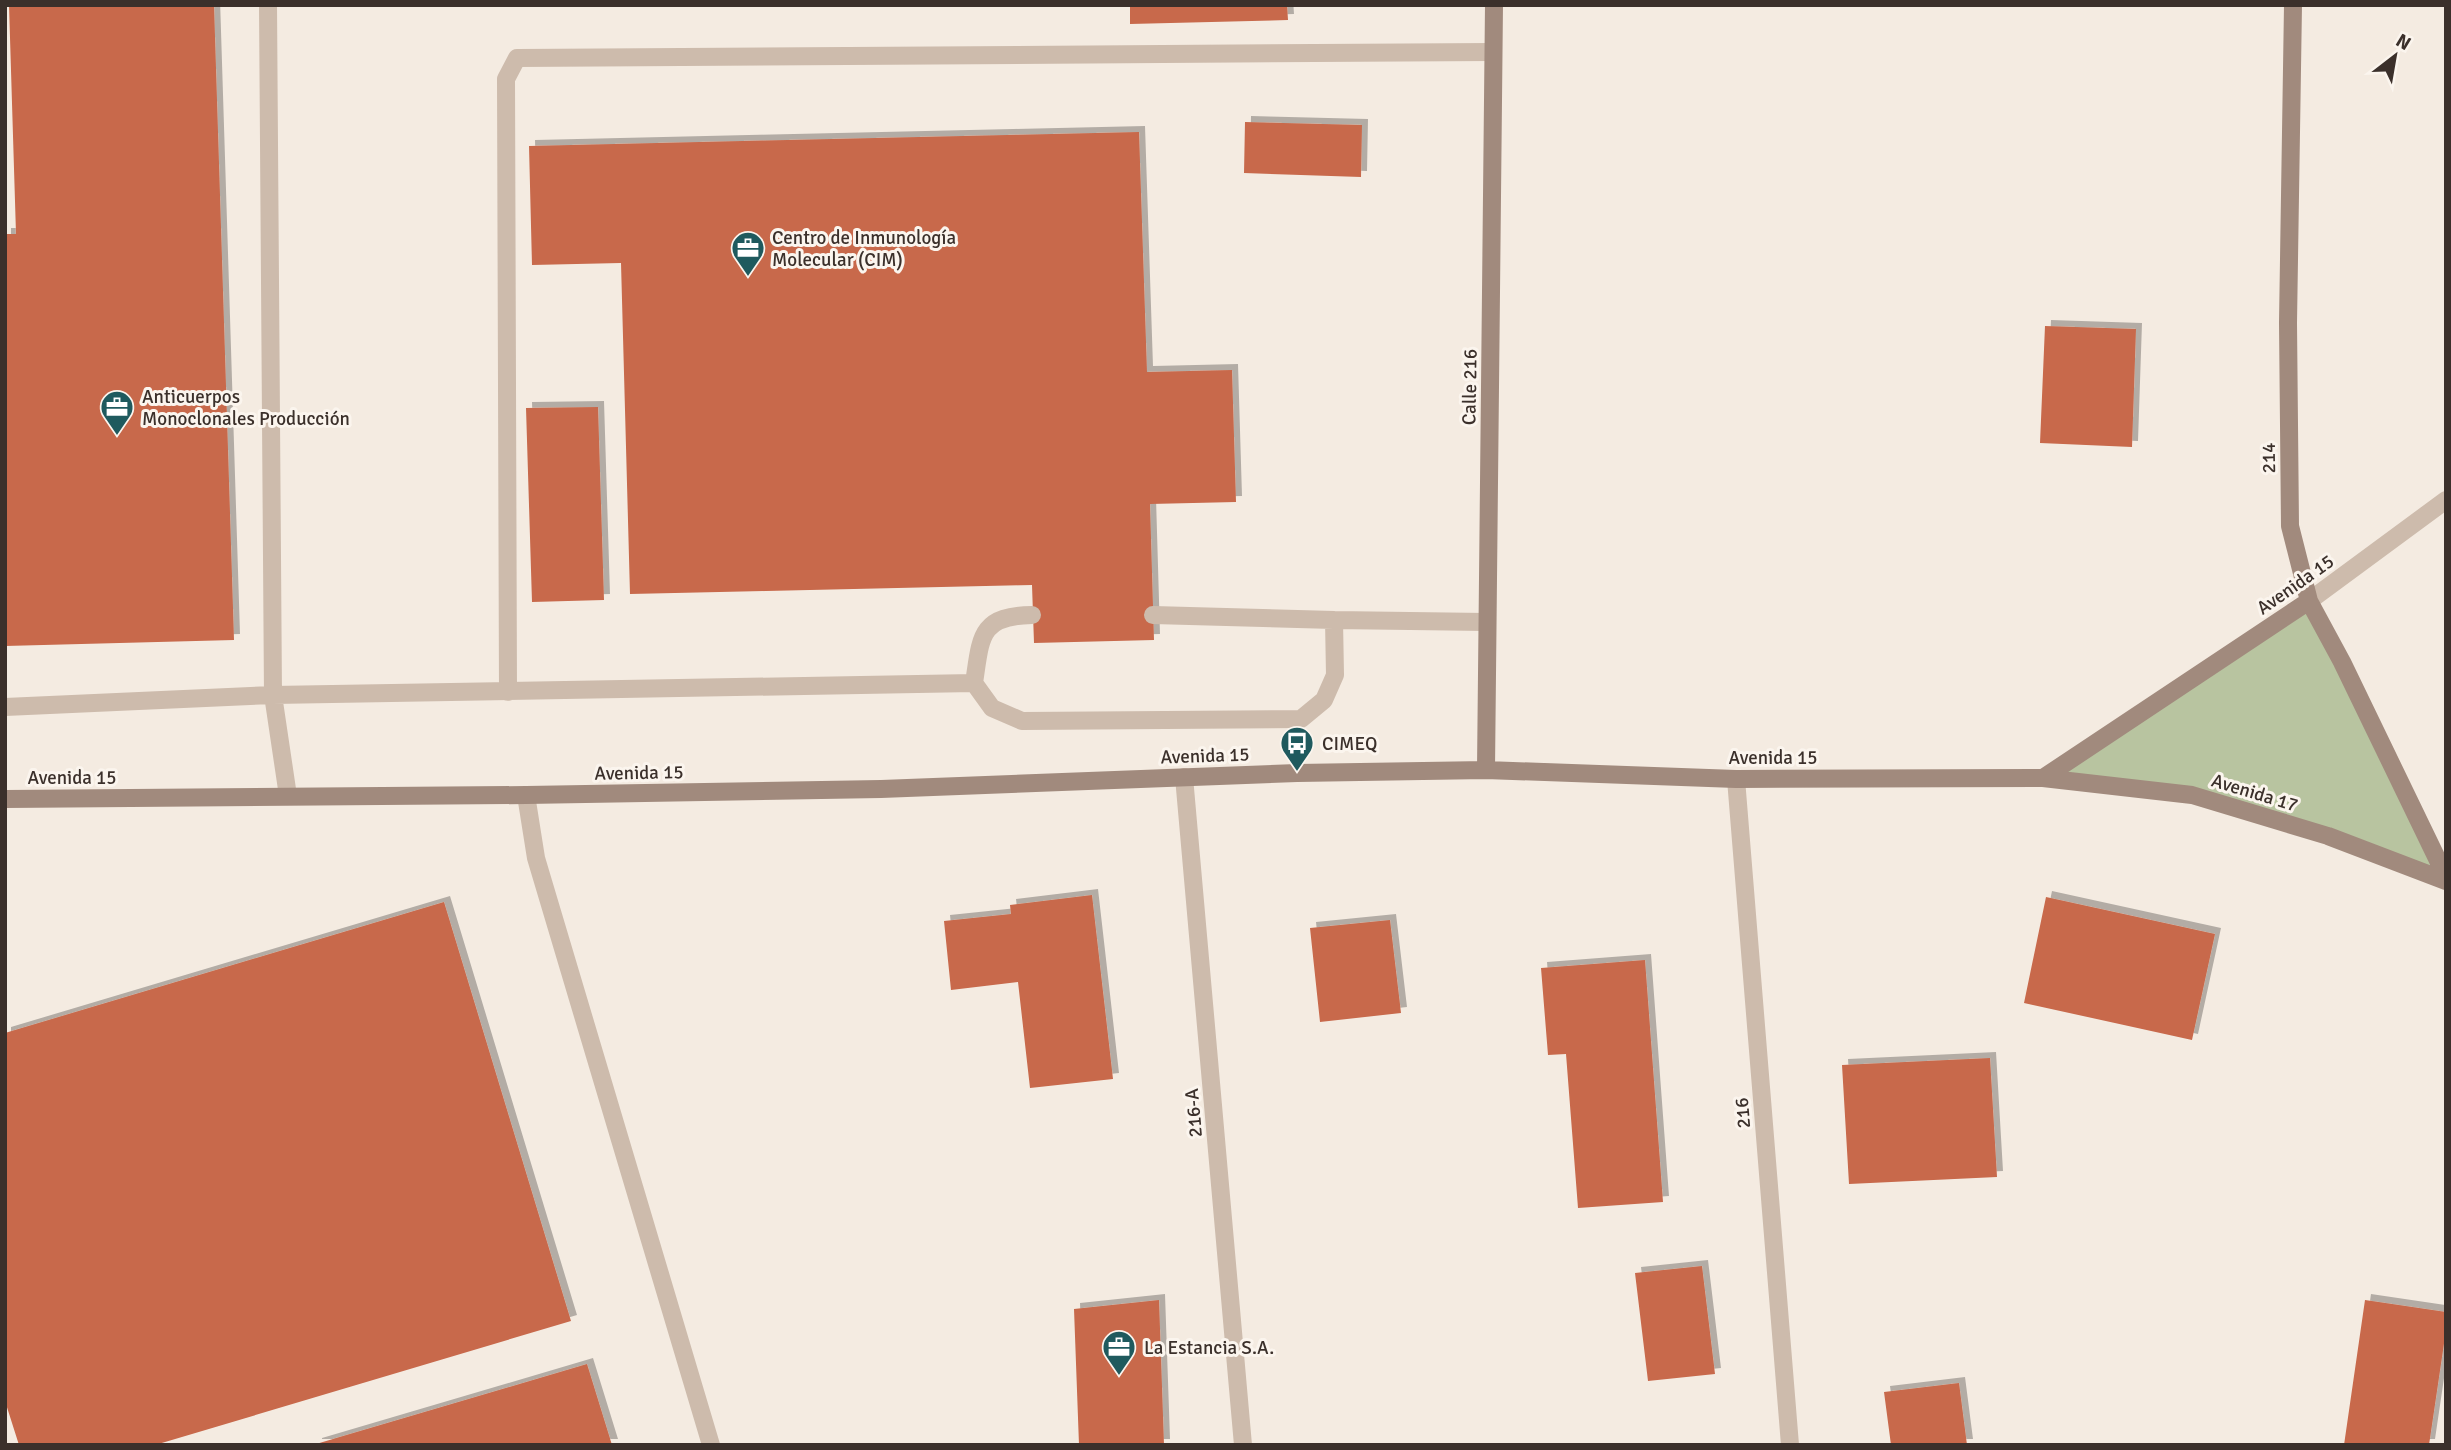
<svg xmlns="http://www.w3.org/2000/svg" width="2451" height="1450" viewBox="0 0 2451 1450" font-family="Signika,sans-serif">
<style>
.green{fill:#b8c4a0}
.building{fill:#c8694b;filter:url(#shadow)}
.lines{fill:none;stroke-linecap:round;stroke-linejoin:round}
.lane{stroke:#cdbbac;stroke-width:18}
.street{stroke:#cdbbac;stroke-width:18}
.secondary{stroke:#a18a7d;stroke-width:18}
.labels{text-anchor:middle;stroke-width:6;stroke-linejoin:round;paint-order:stroke}
.poi-label{font-size:19px;fill:#3b302b;stroke:#fbf5ee;text-anchor:start}
.street-label{font-size:19px;fill:#3b302b;stroke:#fbf5ee}
</style>
<defs>
<filter id="shadow"><feDropShadow dx="6" dy="-6" stdDeviation="0" flood-color="#0004"/></filter>
</defs>
<rect width="100%" height="100%" fill="#f4ebe1"/>
<path class="green" d="M2309 601 2446 877 2192 795 2043 778Z"/>
<path class="building" d="M9 5H214L234 640 5 646V234H16Z
M1130 5H1287L1288 20 1130 24Z
M1245 122 1362 125 1361 177 1244 173Z
M1139 132 1147 372 1232 370 1236 502 1150 504 1154 640 1034 643 1032 585 630 594 621 263 532 265 529 146Z
M2045 326 2136 329 2132 447 2040 443Z
M598 407 604 600 532 602 526 408Z
M1092 895 1113 1079 1030 1088 1018 982 951 990 944 921 1011 914 1010 905Z
M2046 897 2215 934 2192 1040 2024 1003Z
M444 902 571 1321 155 1445H19L5 1401V1033Z
M1390 920 1401 1013 1320 1022 1310 928Z
M1645 960 1663 1202 1578 1208 1566 1054 1548 1055 1541 968Z
M1990 1058 1997 1177 1849 1184 1842 1065Z
M1702 1266 1715 1374 1648 1381 1635 1273Z
M1159 1300 1164 1445H1079L1074 1309Z
M2365 1300 2446 1312V1330L2429 1445H2344Z
M587 1364 612 1445H316V1444Z
M1959 1383 1967 1445H1891L1884 1392Z"/>
<g class="lines">
<path class="lane" d="M268 5 273 695 288 796
M1032 615C979 616 981 637 974 683L992 708 1022 721 1301 719 1324 700 1335 675 1334 620 1153 615
M1334 620 1486 622
M508 692 506 79 517 58 1493 52
M5 707 273 695 974 683
M526 795 536 858 711 1445"/>
<path class="street" d="M2309 601 2446 500
M1184 777 1243 1445
M1736 779 1790 1445"/>
<path class="secondary" d="M2293 5 2288 323 2290 526 2309 601 2342 662 2446 877
M1486 770 1494 5
M2043 778 2309 601
M5 799 526 795 881 789 1297 773 1486 770 1736 779 2043 778 2192 795 2328 836 2446 881"/>
</g>
<defs>
<symbol id="office-pin" viewBox="-11 -11 22 30"><path d="M0 17L-7.5 6A9.5 9.5 0 1 1 7.5 6Z" fill="#1f5a5e" stroke="#fbf5ee"/><path d="M-6-3h4V-5.5h4V-3h4V5H-6ZM-1-4.5V-3h2v-1.5ZM-6 0V1H6V0Z" fill="#fff"/></symbol>
<symbol id="bus-pin" viewBox="-11 -11 22 30"><path d="M0 17L-7.5 6A9.5 9.5 0 1 1 7.5 6Z" fill="#1f5a5e" stroke="#fbf5ee"/><path d="M-5-6H5V4H4V6H2V4H-2V6H-4V4H-5ZM-3.5-4V0h7V-4ZM-3.5 1.2v1.5H-2V1.2ZM2 1.2v1.5H3.5V1.2Z" fill="#fff"/></symbol>
</defs>
<g fill-rule="evenodd">
<use href="#office-pin" x="729" y="229" width="38" height="52"/>
<use href="#office-pin" x="98" y="388" width="38" height="52"/>
<use href="#bus-pin" x="1278" y="724" width="38" height="52"/>
<use href="#office-pin" x="1100" y="1328" width="38" height="52"/>
</g>
<g class="labels">
<g class="poi-label">
<text x="772" y="244">Centro de Inmunología<tspan x="772" dy="22">Molecular (CIM)</tspan></text>
<text x="142" y="403">Anticuerpos<tspan x="142" dy="22">Monoclonales Producción</tspan></text>
<text x="1322" y="750">CIMEQ</text>
<text x="1144" y="1354">La Estancia S.A.</text>
</g>
<g class="street-label">
<text transform="translate(1469 387) rotate(-89)" y="7">Calle 216</text>
<text transform="translate(2268 458) rotate(-91)" y="7">214</text>
<text transform="translate(2295 584) rotate(-35)" y="7">Avenida 15</text>
<text transform="translate(1205 755) rotate(-2)" y="7">Avenida 15</text>
<text x="1773" y="764">Avenida 15</text>
<text transform="translate(639 772) rotate(-1)" y="7">Avenida 15</text>
<text x="72" y="784">Avenida 15</text>
<text transform="translate(2255 792) rotate(17)" y="7">Avenida 17</text>
<text transform="translate(1193 1113) rotate(-95)" y="7">216-A</text>
<text transform="translate(1742 1113) rotate(-95)" y="7">216</text>
</g>
</g>
<rect width="2451" height="1450" fill="none" stroke="#3b302b" stroke-width="14"/>
<g transform="translate(2395 56) rotate(31)" stroke="#fbf5ee" stroke-width="5" paint-order="stroke">
<path d="M0-5L12 26L0 18L-12 26Z" fill="#3b302b"/>
<text y="-10" font-size="19" font-weight="bold" text-anchor="middle" fill="#3b302b">N</text>
</g>
</svg>
